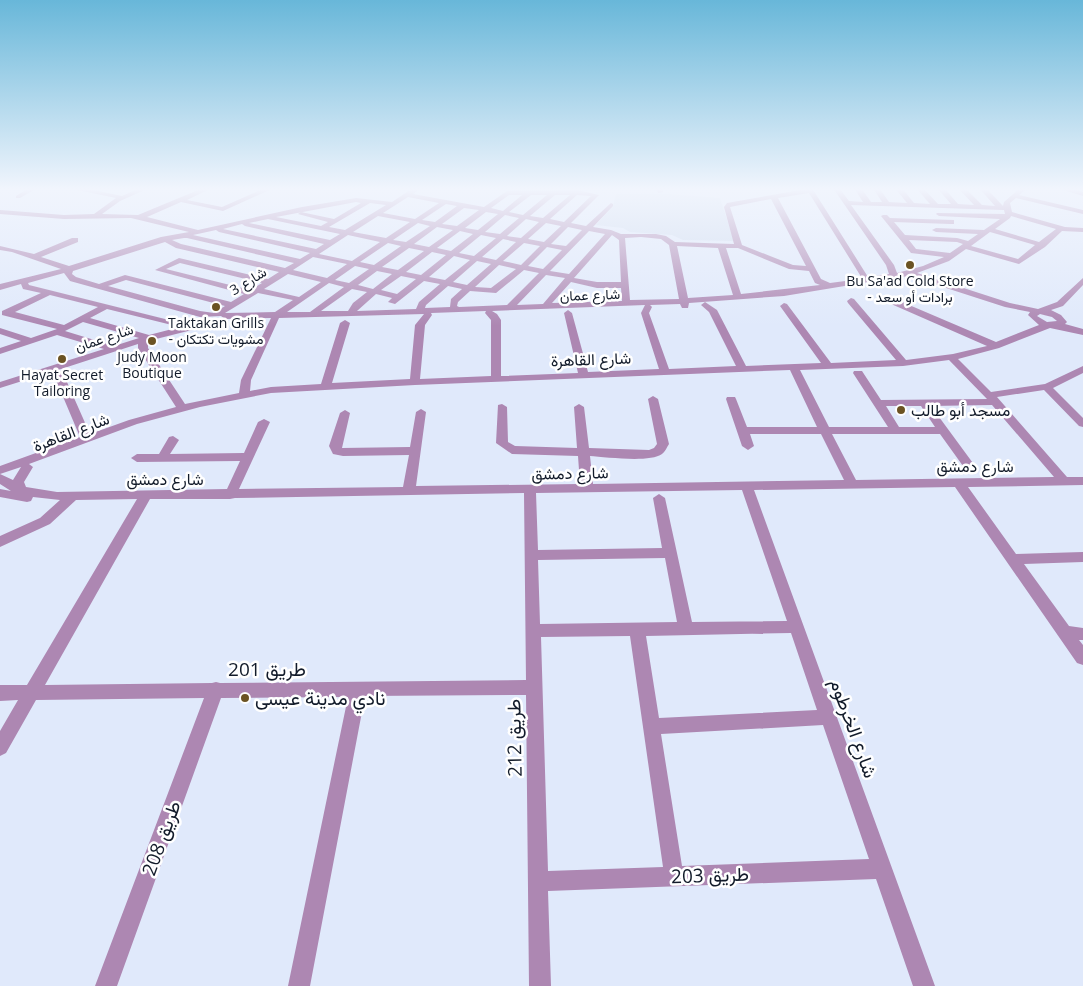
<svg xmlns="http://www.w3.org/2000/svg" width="1083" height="986" viewBox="0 0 1083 986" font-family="'Open Sans',Vazirmatn,sans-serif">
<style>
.built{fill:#cfdbee}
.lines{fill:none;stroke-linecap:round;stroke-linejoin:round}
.minor{fill:#ad87b2;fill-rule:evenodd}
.poi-dot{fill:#6b5323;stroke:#fff;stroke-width:2}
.labels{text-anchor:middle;stroke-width:5;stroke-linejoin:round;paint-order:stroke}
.far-street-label{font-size:14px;fill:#121b2a;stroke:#fff}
.far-poi-label{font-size:14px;fill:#121b2a;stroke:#fff}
.street-label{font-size:16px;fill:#121b2a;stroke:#fff}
.poi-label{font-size:16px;fill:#121b2a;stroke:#fff;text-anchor:start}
.near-street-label{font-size:19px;fill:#121b2a;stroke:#fff}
.near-poi-label{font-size:19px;fill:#121b2a;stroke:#fff;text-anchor:start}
</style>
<rect width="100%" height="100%" fill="#e0e9fb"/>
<path class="built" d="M616 194H668L720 198 734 241 683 240 672 235 630 232 623 228 596 225 613 206Z"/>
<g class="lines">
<path class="minor" d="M29 188H37L20 198H16V196Z
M68 188H83L122 196 140 188H149L120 201 102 214 138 215 203 188H212L187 200 222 207 265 188H274L223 211 181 202 147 217 198 230 302 207 356 198 392 202 413 188H421L413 194 484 207 507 191 577 190 599 195 571 223 586 226 611 203 613 204V206L593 227 611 230 621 234H656L666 236 675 242 734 244 724 207 727 203 812 188 868 277 889 274 886 265 833 188H839L849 201 863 202 854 188H861L871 202H882L873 188H879L889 202 907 203 895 188H902L914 203 930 204 916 188H923L938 204H951L937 188H944L958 204 974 205 958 188H965L982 205 995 206 979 188H986L1003 206 1004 202 1020 188H1027L1019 195 1083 210V214L1016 198 1010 203 1012 212 1065 227 1083 228V232L1062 231 1045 247 1019 264 966 249 949 261 917 273 1010 303 1038 309 1057 302 1083 278V285L1063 306 1051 310 1061 315 1067 322 1065 324 1083 329V335L1050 328 999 348 958 359 991 392 1045 384 1083 366V373L1053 388 1083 418V427L1079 426 1044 390 997 397 1067 477H1083V485L968 487 1016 554 1083 552V562L1024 564 1069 626 1083 628V640H1079L1083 645V665L1077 663 955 487 754 490 935 986H913L876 879 548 891 551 986H529L526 695 365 696 310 986H288L348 697 221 698 117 986H95L204 698 36 700 6 753 0 756V731L18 700 0 701V685H27L137 499 76 500 50 524 0 547V536L40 518 60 500 33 497 31 501 27 502 0 497V489L11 491 0 484V466L80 437 53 373 54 371 0 388V382L104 349 57 335 0 354V348L21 341 0 334V328L31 338 57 329 2 315V311L41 293 23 289 21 284 0 290V284L61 269 12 252 0 250V246L34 254 72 238H78V242L41 257 69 266 161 237 189 232 131 218 64 219 0 214V210L64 215 94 214 116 198ZM809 193 860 275V279L830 283 821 279 778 198ZM509 195H522L503 211 491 208ZM531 195H547L523 215 509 212ZM555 195H570L543 218 530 216ZM577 195 591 196 564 222 550 219ZM408 197 439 203 415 219 383 213ZM771 199 806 266 793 265 742 245 730 207ZM356 202 361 203 334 219 301 212 298 214 328 222 321 226 276 217ZM370 203 386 205 345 230 329 227ZM446 204 457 206 435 222 422 220ZM851 205 1004 210 1005 214 937 213 936 214 939 216 1000 219 984 230 936 228 932 230 936 232 978 234 968 241 957 238 905 235 894 222 951 224H954V220L890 218 887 215H883L881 216 911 253 944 257 923 266 897 273 894 265ZM464 208 479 210 457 226 442 224ZM486 212 498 214 478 230 465 228ZM505 215 519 218 500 234 485 232ZM378 216 410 222 386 238 353 232ZM1011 216 1056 229 1039 242 995 229 1010 218ZM268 219 340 234 330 240 249 223ZM526 219 539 222 521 238 507 236ZM418 223 430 226 406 242 393 240ZM546 223 561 226 544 242 528 239ZM242 224 245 226 324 244 316 249 223 229ZM437 227 453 230 429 247 414 244ZM568 227 582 230 566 246 551 244ZM216 230 219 232 310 253 300 259 193 235ZM460 231 473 234 451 251 437 248ZM589 231 605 234 569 274 550 271ZM990 232 1035 245 1018 259 971 246ZM348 235 380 242 352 261 319 254ZM481 235 496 238 474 256 459 253ZM612 235 619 240 621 282H597L574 278ZM641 237 661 239 669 245 679 299 630 300 625 238ZM184 238H187L294 263 285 268 181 244 172 240ZM503 239 516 242 496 260 482 257ZM909 240 957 242 963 244 950 253 916 249ZM165 242 176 248 279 272 268 279 179 258 155 270 244 294 231 302 125 275 99 284 76 277 72 274 73 271ZM388 243 401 246 374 265 360 262ZM524 243 540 246 521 265 503 261ZM677 246 718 248 733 295 688 298ZM547 247 562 250 543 269 528 266ZM409 248 424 251 398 270 382 267ZM726 248H738L789 269 809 271 815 283 820 285 741 294ZM432 252 446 255 421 275 406 272ZM454 256 470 260 445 280 429 277ZM313 257 347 264 327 278 293 270ZM477 261 491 264 467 285 453 282ZM180 263 262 283 250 290 166 269ZM499 265 516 269 491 288 475 287ZM355 266 369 269 349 283 335 280ZM524 270 539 273 507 305 459 307 457 306 458 302 470 291 496 293ZM377 271 392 274 373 289 358 285ZM64 273 70 281 200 317 221 316 225 319 271 318 241 380 239 393 185 404 148 348V343L152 340 220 323V319L189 325 29 285 28 283ZM288 274 321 282 299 297 264 289ZM546 275 565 278 543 304 517 305ZM401 276 416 279 397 294 381 290ZM909 276 1005 307 1030 312 1028 315 1039 325 996 342 888 296H882V300L987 346 953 354 906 360 854 299 851 298 847 301 848 303 896 360 831 363 787 304 784 303 780 306 821 363 746 366 717 310 705 302 701 305 709 312 736 366 669 369 649 313 652 307 650 305 680 304 682 308H688L689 303 784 296 893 278 899 281 903 279 902 277ZM126 280 225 306 214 313 200 311 108 286ZM424 281 440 284 419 302 416 309 357 311 376 294 392 298 388 302 395 304ZM571 282 597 288H621L622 301 552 303ZM329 283 344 287 310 312H287ZM448 286 462 289 451 299 450 307 425 308 426 305ZM352 289 367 292 353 303 348 311H321ZM258 293 293 300 275 312 225 313ZM50 295 98 307 64 325 15 312ZM645 305 641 313 659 369 588 372 572 313 568 310 564 313 578 373 501 376V320L497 314 492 311ZM107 309 180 327 149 335 90 318ZM486 311 485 313 491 320V376L420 379 425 325 432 315 431 313ZM424 314 415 325 410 379 332 383 350 323 345 320 340 323 321 384 271 387 250 391 251 380 279 318ZM1040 314 1052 317 1057 321 1047 322 1037 316ZM83 322 139 338 114 346 65 331ZM138 344V348L176 407 129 420 90 434 63 373 58 370ZM949 360 987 399 881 400 862 371H854L853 373 888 427H829L800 370 903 366ZM790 370 817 427H747L736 399 735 397H727L726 399 742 446 748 450 754 446 750 434H821L844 480 593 484 590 456C605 457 650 463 662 454 665 452 667 447 669 444L658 399 653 396 648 399 657 444 654 448 649 450 589 448 584 407 579 404 574 407 577 448 515 446 508 442 507 407 502 404 498 405 496 443 512 454 578 456 580 484 416 486 426 412 421 409 416 412 410 447 342 448 350 413 345 410 340 413 329 446 333 454 343 456 409 455 403 487 239 489 270 422 264 419 258 422 244 453 170 454 179 440 173 436 169 437 159 454H137L131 458 137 462 240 461 227 489 57 492 26 487 24 482 33 467 29 464 137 424 200 407 271 393 415 385ZM992 405 1054 477 856 480 832 434H940L968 473 972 474 978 470 931 406ZM886 406H921L935 427H899ZM21 467 13 480 0 474ZM742 490 787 621 692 622 665 498 659 494 653 498 662 548 538 550 536 493ZM524 493 526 680 220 683 216 682 212 683 45 685 150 499H230L235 498ZM665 558 677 622 540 624 538 560ZM791 633 817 710 659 718 646 636ZM630 636 663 867 548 871 541 637ZM823 725 869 859 682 866 661 734Z
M656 188H662L663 192 658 193Z
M1057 188H1069L1083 192V196Z"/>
</g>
<linearGradient id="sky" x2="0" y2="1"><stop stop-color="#68b7d9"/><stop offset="0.58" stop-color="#f1f5fd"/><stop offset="1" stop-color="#f1f5fd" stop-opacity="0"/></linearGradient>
<rect width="1083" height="326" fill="url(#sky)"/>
<g class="poi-dot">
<circle cx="910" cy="265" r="5"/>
<circle cx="216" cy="307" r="5"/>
<circle cx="152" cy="341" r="5"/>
<circle cx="62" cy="359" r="5"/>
<circle cx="901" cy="410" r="5"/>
<circle cx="245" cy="698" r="5"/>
</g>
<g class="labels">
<g class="far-street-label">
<text transform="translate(248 281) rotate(-32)" y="5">شارع 3</text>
<text transform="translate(590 295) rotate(-2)" y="5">شارع عمان</text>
<text transform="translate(104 338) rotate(-18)" y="5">شارع عمان</text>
</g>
<g class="far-poi-label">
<text x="910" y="286">Bu Sa'ad Cold Store<tspan x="910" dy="16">- برادات أو سعد</tspan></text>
<text x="216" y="328">Taktakan Grills<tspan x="216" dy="16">- مشويات تكتكان</tspan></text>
<text x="152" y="362">Judy Moon<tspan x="152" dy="16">Boutique</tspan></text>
<text x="62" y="380">Hayat Secret<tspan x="62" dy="16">Tailoring</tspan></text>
</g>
<g class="street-label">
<text transform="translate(591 359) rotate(-2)" y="6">شارع القاهرة</text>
<text transform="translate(71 432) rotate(-21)" y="6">شارع القاهرة</text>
<text x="975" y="472">شارع دمشق</text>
<text transform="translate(570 473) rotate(-1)" y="6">شارع دمشق</text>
<text x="165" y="485">شارع دمشق</text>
</g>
<g class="poi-label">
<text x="911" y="416">مسجد أبو طالب</text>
</g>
<g class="near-street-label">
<text x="267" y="676">طريق 201</text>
<text transform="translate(854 728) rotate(70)" y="7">شارع الخرطوم</text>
<text transform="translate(514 738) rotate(-91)" y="7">طريق 212</text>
<text transform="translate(161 838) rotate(-70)" y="7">طريق 208</text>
<text transform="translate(710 875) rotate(-2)" y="7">طريق 203</text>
</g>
<g class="near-poi-label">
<text x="255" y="705">نادي مدينة عيسى</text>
</g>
</g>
</svg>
